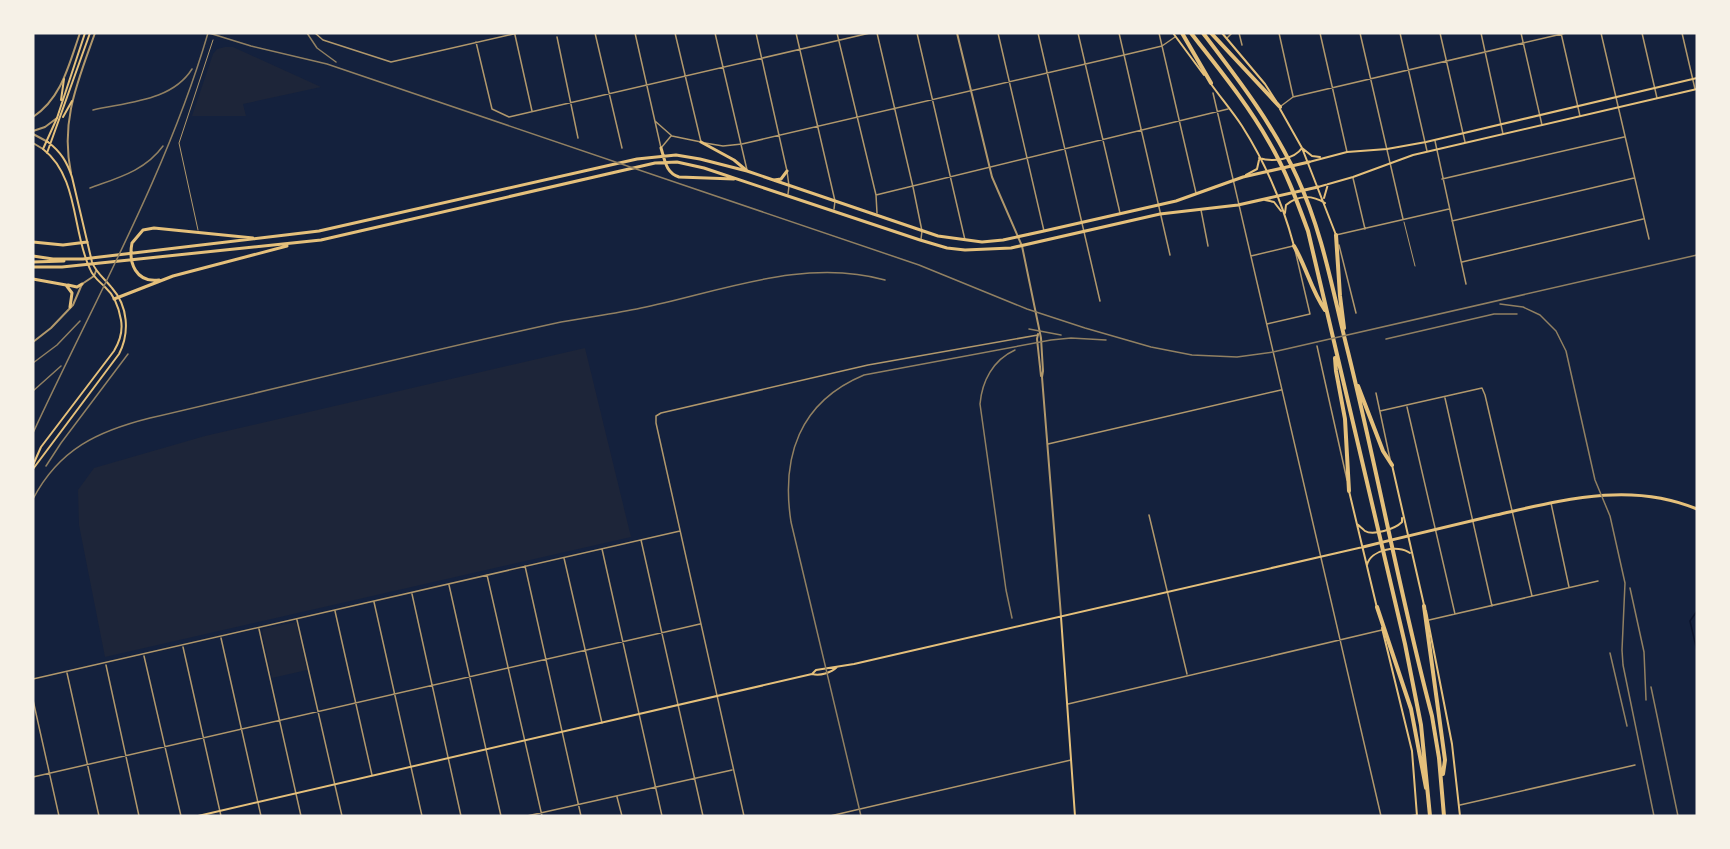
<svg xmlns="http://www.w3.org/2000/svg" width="1730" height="849" viewBox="0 0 1730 849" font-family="'PT Serif',serif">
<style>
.green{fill:#1d2539}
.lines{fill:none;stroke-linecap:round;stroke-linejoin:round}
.stream{stroke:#0b132b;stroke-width:1.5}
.service{stroke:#b1986c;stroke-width:1}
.minor{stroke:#b1986c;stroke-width:1.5}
.tertiary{stroke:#b1986c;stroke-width:2}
.secondary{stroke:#e5c07b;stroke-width:2}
.primary{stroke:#e5c07b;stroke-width:3}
.motorway{stroke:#e5c07b;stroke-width:4}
.rail{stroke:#918062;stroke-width:1.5}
</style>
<rect width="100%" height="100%" fill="#14213d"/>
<path class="green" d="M225 47H233L321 87 243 104 246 116H192L213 54 217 49Z
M585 348 631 537 105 657 79 525 78 490 94 468 205 436Z
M296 622 307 670 272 678 262 632 263 629Z"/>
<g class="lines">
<path class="stream" d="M1697 611 1690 621 1697 651"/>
<path class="service" d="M1404 222 1415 266
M198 230 179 143 213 40"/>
<path class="minor" d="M315 33 323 40 391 62 518 33
M595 33 622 148
M635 33 661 148
M675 33 701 142
M715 33 747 170
M756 33 787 171 789 186 788 194
M796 33 835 201 834 209
M837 33 876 195 877 213
M877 33 913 187 922 231 921 239
M917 33 965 240
M998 33 1044 231
M1038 33 1100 301
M1078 33 1120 213
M1119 33 1170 255
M1159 33 1196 193
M1239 33 1242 45
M1279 33 1293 96
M1320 33 1347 152
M1360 33 1403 219
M1400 33 1427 151
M1440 33 1465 142
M1481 33 1503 134
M1521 33 1542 125
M1561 33 1580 116
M1601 33 1649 239
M1642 33 1657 98
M1682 33 1695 89
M515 35 532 111
M557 37 578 138
M1227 38 1232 33
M476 42 492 109 509 117 870 33
M1213 93 1381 816
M1281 106 1293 97 1566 33
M655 121 672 136 701 142
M1435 141 1466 284
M705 143 723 146 742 144 1124 55 1162 46 1175 37
M661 148 671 136
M1353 178 1365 229
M1442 179 1624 137
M876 195 1228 109
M1201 210 1208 246
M1452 221 1634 178
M1336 235 1449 209
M1339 245 1356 313
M1251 256 1293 246
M1462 262 1643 219
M1267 324 1310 314 1295 250
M1317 346 1347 480
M1376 393 1390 459
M1445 398 1492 606
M1407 407 1455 614
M1380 411 1482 388 1485 395 1532 596
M1048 444 1281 390
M1551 503 1569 587
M1149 515 1187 674
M641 540 703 816
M602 549 662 816
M564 558 602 723
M525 566 581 816
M487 575 542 816
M449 585 501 816
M412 594 461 816
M374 602 422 816
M335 611 372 775
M297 620 342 816
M1429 620 1598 581
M259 629 301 816
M221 638 261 816
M183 647 221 816
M144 656 181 816
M106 665 139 816
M67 673 99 816
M33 679 680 531
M33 700 59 816
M1068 704 1382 630
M33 777 700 624
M617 797 622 816
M1460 805 1635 765
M527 816 732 770
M744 816 656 423V416L661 413 868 365 1038 335
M830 816 1071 760
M1409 816 1416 815"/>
<path class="tertiary" d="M957 33 992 177 1022 246 1041 338 1043 371 1042 377 1061 616
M33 117C62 98 69 64 80 33
M33 131 45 127 57 118
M33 134 48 142
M33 143 43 149
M71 173C60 121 78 81 95 33
M1038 334 1037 339 1041 376
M33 342 51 328 73 305 82 284 94 276 96 271"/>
<path class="secondary" d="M1173 33 1204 75
M1222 33 1265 84 1276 101
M1211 84C1221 98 1232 111 1242 126 1265 162 1283 205 1294 246
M61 100 64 79
M1280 109 1302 148 1336 235
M63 117 72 101
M47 153 90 33
M1259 158C1272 162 1294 160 1302 148L1312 156 1320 157
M1309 162 1347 152 1387 149 1426 142 1697 78
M1246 175 1257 169 1259 160
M1318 187 1353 177 1413 155 1697 89
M1324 198 1328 184
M1265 200 1274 202 1281 211
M1285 213 1286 205C1298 195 1312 195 1325 203
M33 465 41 447 114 351C120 341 123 331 121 320 119 308 114 295 105 287 99 281 93 277 90 269 72 232 79 177 43 149L57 118 85 33
M1392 465 1424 605
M33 469 119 354C130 333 128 306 112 288 105 279 96 273 92 262L72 177C67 162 61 152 48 142
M1349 491 1377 608
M1357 524C1358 525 1364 530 1365 531 1373 536 1395 529 1402 522V518
M1367 565C1370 550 1398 544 1410 553
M1426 611 1452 744 1460 816
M1061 617 1075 816
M1382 628 1412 751 1417 816
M812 674 816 670 854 664 1363 547
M198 816 812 674C820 676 831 673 837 667"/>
<path class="primary" d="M701 142 734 160 746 170
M661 148C665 161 666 173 679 177L734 179
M774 180 781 179 787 171
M33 242 63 245 87 242
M33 256 53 259H83L319 231 637 159 676 155 700 159 747 171 938 236 982 242 1003 240 1044 231 1176 201 1243 177 1309 162
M33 262 64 261
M33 267H62L321 240 655 163 677 162 704 168 920 240 947 248 965 250 1011 248 1160 214 1238 205 1318 187
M33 279 66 285 72 293 70 307
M159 280C136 283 128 263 132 243L143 230 154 228 253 238
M68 285 77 287 82 284
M114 299 173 276 287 246
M1363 547C1407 536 1451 526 1496 515 1563 500 1630 481 1697 509"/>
<path class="motorway" d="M1182 33 1211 83
M1191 33C1218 68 1247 103 1269 142 1285 169 1297 201 1308 231L1405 644 1421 725 1430 816
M1203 33C1238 79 1273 124 1297 177 1323 233 1333 293 1348 352 1378 473 1400 595 1432 716L1439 758 1444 816
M1211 33 1280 107
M1336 235 1340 296 1344 328
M1294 246C1306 266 1311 290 1325 310
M1335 358 1336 371 1345 419 1349 491
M1358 386 1383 451 1392 465
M1424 606 1445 760 1443 774
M1377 607 1411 709 1426 788"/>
<path class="rail" d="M209 33 251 46 327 64 919 265 1027 309 1085 328 1151 347 1192 355 1237 357 1273 352 1697 255
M307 33 317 48 336 62
M93 110C128 102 172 101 192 69
M90 188C117 178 145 171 163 146
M1500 304 1523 307 1540 315 1556 331 1566 351 1595 480 1610 516 1625 583 1622 650 1623 665 1654 816
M1029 329 1061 335
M1386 339 1494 314H1517
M33 363 57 345 80 321
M33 391 61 366
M33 433C94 301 167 173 208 33
M46 466 61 443 128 354
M33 499C59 449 98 431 150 418 287 386 423 352 561 322 587 317 614 314 641 308 720 292 804 257 885 280
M1630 588 1644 652 1646 700
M1012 618 1006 590 980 404C982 381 993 360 1015 350
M1610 653 1627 726
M1651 687 1678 816
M861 816 791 522C781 457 799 402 864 375L1051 340 1071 338 1106 340"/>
</g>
<rect width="1730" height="849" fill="none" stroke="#f6f1e7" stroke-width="69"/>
</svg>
